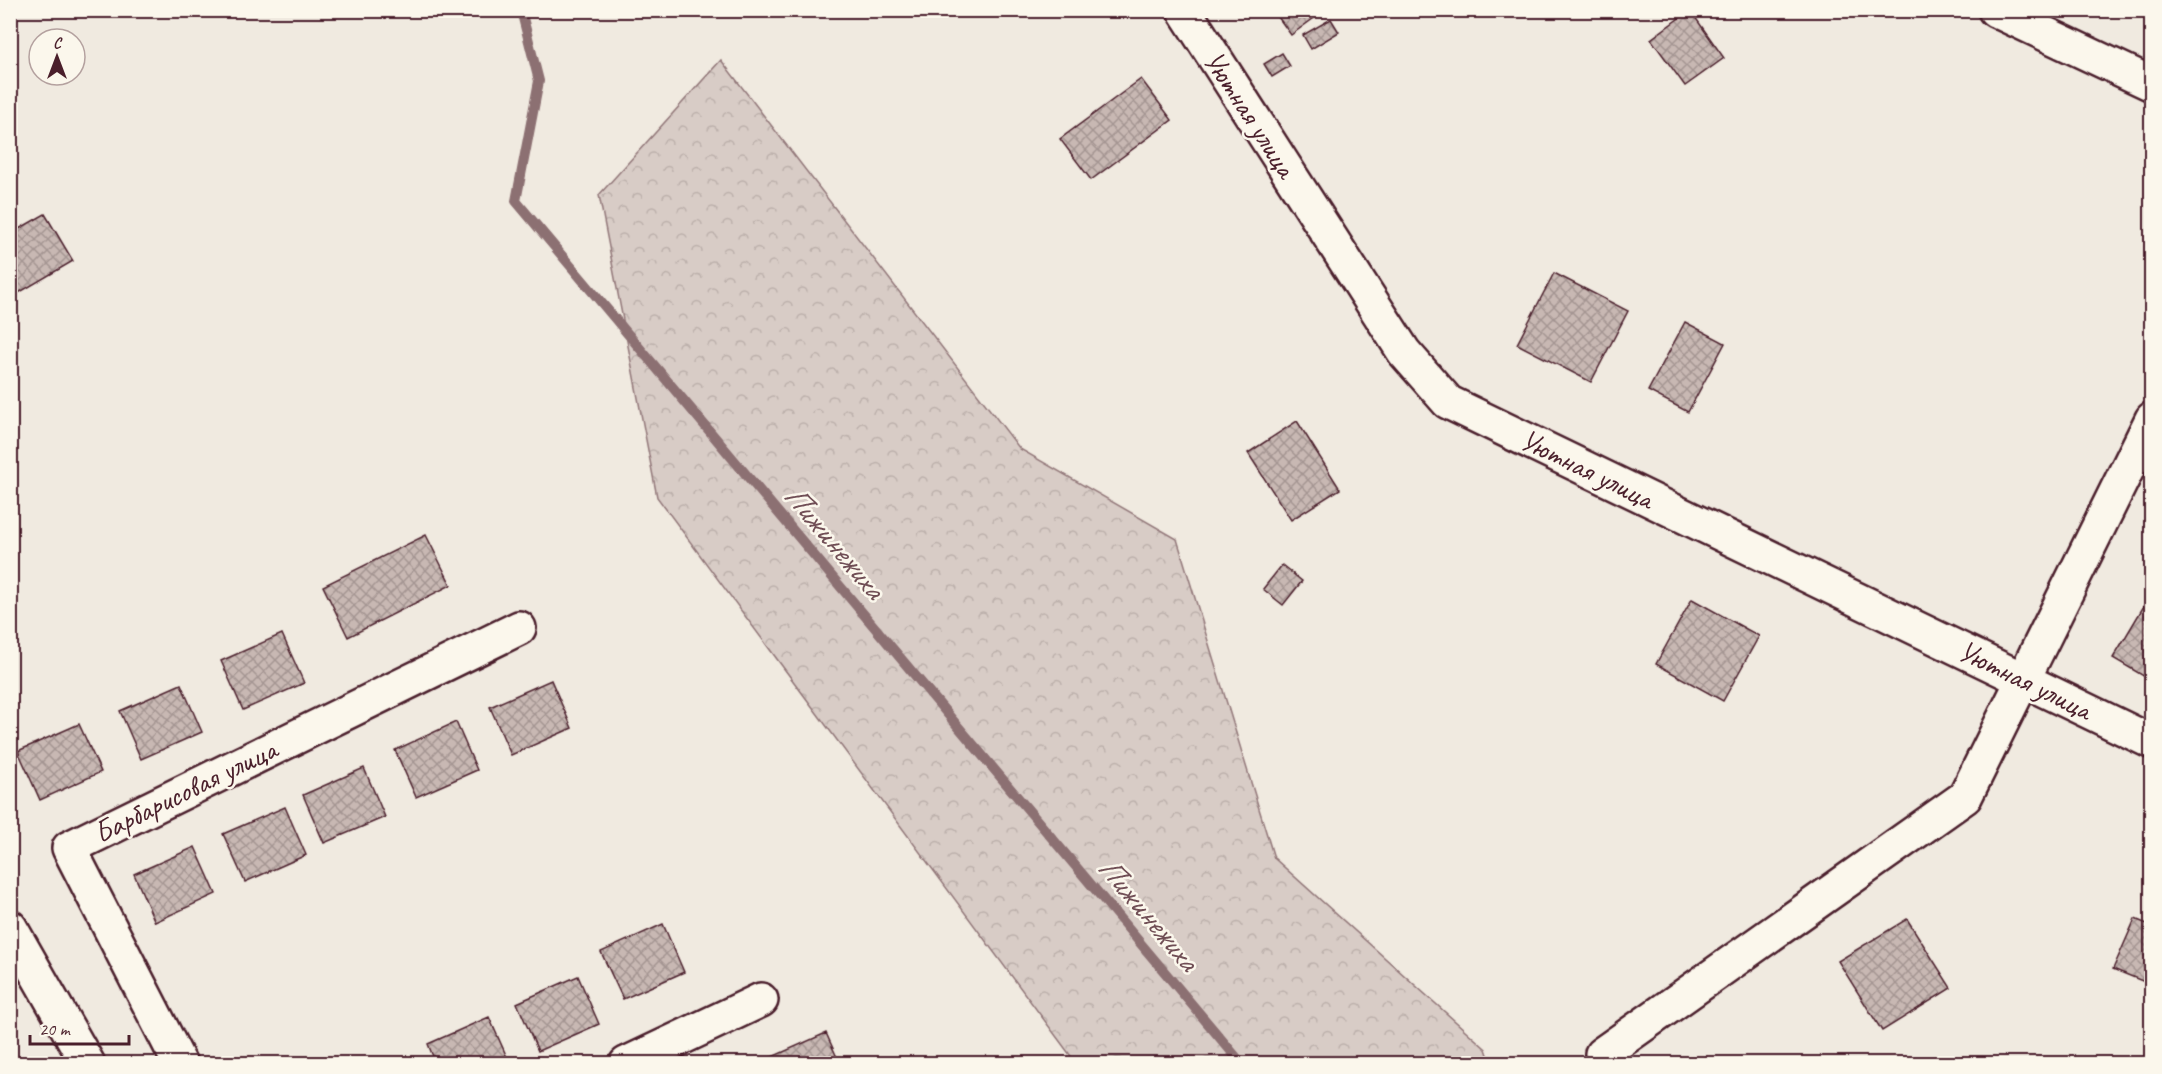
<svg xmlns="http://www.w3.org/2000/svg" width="2162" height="1074" viewBox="0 0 2162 1074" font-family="Caveat,sans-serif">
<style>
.forest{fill:url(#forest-crowns);stroke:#917678;stroke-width:1.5}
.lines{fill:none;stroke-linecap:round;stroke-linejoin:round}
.stream{stroke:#8c6f72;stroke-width:10}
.building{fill:url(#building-cross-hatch);stroke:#4a1f2b;stroke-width:1.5}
.minor-casing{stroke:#4a1f2b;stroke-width:38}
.tertiary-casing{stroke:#4a1f2b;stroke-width:38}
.minor{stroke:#fbf7ec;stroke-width:33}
.tertiary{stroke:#fbf7ec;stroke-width:33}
.labels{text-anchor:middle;stroke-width:5;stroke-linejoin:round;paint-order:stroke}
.street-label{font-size:30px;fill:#4a1f2b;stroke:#fbf7ec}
.water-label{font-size:32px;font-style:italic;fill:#704e55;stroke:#fbf7ec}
</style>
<defs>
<pattern id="forest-crowns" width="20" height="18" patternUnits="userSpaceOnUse" patternTransform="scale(1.5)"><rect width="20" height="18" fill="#d8ccc6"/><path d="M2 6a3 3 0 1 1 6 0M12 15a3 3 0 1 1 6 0" fill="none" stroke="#bbafaa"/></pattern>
<pattern id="building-cross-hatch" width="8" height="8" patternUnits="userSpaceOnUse" patternTransform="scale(1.5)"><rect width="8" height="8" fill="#c8b8b3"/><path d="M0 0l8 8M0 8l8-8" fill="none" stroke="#a49592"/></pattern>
</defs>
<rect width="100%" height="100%" fill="#f0eae0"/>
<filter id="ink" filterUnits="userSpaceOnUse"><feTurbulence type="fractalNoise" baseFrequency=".0167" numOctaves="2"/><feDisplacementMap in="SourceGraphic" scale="12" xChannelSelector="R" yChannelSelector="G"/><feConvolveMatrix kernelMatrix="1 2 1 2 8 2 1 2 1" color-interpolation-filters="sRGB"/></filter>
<g filter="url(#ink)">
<path class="forest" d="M721 60 1020 449 1177 539 1274 858 1486 1049 1491 1063H1076L657 497 599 195Z"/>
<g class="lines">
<path class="stream" d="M521 10 539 81 516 201 1242 1064"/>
</g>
<path class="building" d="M1273 10H1325L1291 35Z
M1690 10 1724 58 1685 86 1651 39Z
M1331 19 1339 32 1311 49 1303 35Z
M1282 53 1290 66 1272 77 1264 64Z
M1141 79 1172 120 1091 180 1060 139Z
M45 214 73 261 10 298V234Z
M1554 273 1628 311 1591 382 1517 344Z
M1685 322 1725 343 1688 412 1648 391Z
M1297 421 1340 489 1291 520 1248 453Z
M426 535 451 585 348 637 323 586Z
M1282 565 1302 581 1283 605 1263 589Z
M2151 594H2152V681L2113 658Z
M1692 599 1759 636 1723 701 1656 664Z
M282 634 304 683 243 710 221 661Z
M551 680 572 728 511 755 490 707Z
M181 684 202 732 141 759 120 711Z
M456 722 477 770 416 797 395 750Z
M79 724 101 772 40 800 18 751Z
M364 768 385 817 324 843 303 795Z
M285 807 306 855 245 882 223 834Z
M195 847 216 894 155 922 134 874Z
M1907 919 1951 988 1882 1031 1838 961Z
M2135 919 2152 926V985L2113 969Z
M663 924 684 972 623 999 601 952Z
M578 976 599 1024 538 1051 517 1003Z
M489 1017 510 1064H436L428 1044Z
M826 1033 840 1064H767L765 1060Z"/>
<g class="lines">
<defs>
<path id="minor" d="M1184 10 1404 352 1448 402 2152 742
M1995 10 2152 84
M180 1064 69 848 519 628
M626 1064 761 1000
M1608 1064 1602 1054 1965 797 2152 419"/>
<path id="tertiary" d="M10 927 88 1064"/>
</defs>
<use href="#minor" class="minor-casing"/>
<use href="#tertiary" class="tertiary-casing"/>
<use href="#minor" class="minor"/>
<use href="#tertiary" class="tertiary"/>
</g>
</g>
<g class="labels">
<g class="street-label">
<text transform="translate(1250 114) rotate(57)" y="10">Уютная улица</text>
<text transform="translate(1587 469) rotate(26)" y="10">Уютная улица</text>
<text transform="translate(2025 680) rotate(26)" y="10">Уютная улица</text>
<text transform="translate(185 791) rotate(-26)" y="10">Барбарисовая улица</text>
</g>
<g class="water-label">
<text transform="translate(835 541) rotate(50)" y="11">Пижинежиха</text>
<text transform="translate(1149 913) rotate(50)" y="11">Пижинежиха</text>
</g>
</g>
<rect width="2162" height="1074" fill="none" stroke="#fbf7ec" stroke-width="36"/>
<rect x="18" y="18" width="2126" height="1038" fill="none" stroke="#4a1f2b" stroke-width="2" filter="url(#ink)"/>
<g transform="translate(57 57)"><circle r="28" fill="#fbf7ec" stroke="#b4a19f" stroke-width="1.5"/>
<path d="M0-4.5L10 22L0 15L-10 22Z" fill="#4a1f2b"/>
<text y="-9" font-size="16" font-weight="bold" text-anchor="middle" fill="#4a1f2b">С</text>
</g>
<path d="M30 1035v9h99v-9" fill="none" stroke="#4a1f2b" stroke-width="3"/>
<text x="39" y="1035" font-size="18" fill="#4a1f2b" stroke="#fbf7ec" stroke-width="4.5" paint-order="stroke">20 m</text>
</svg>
